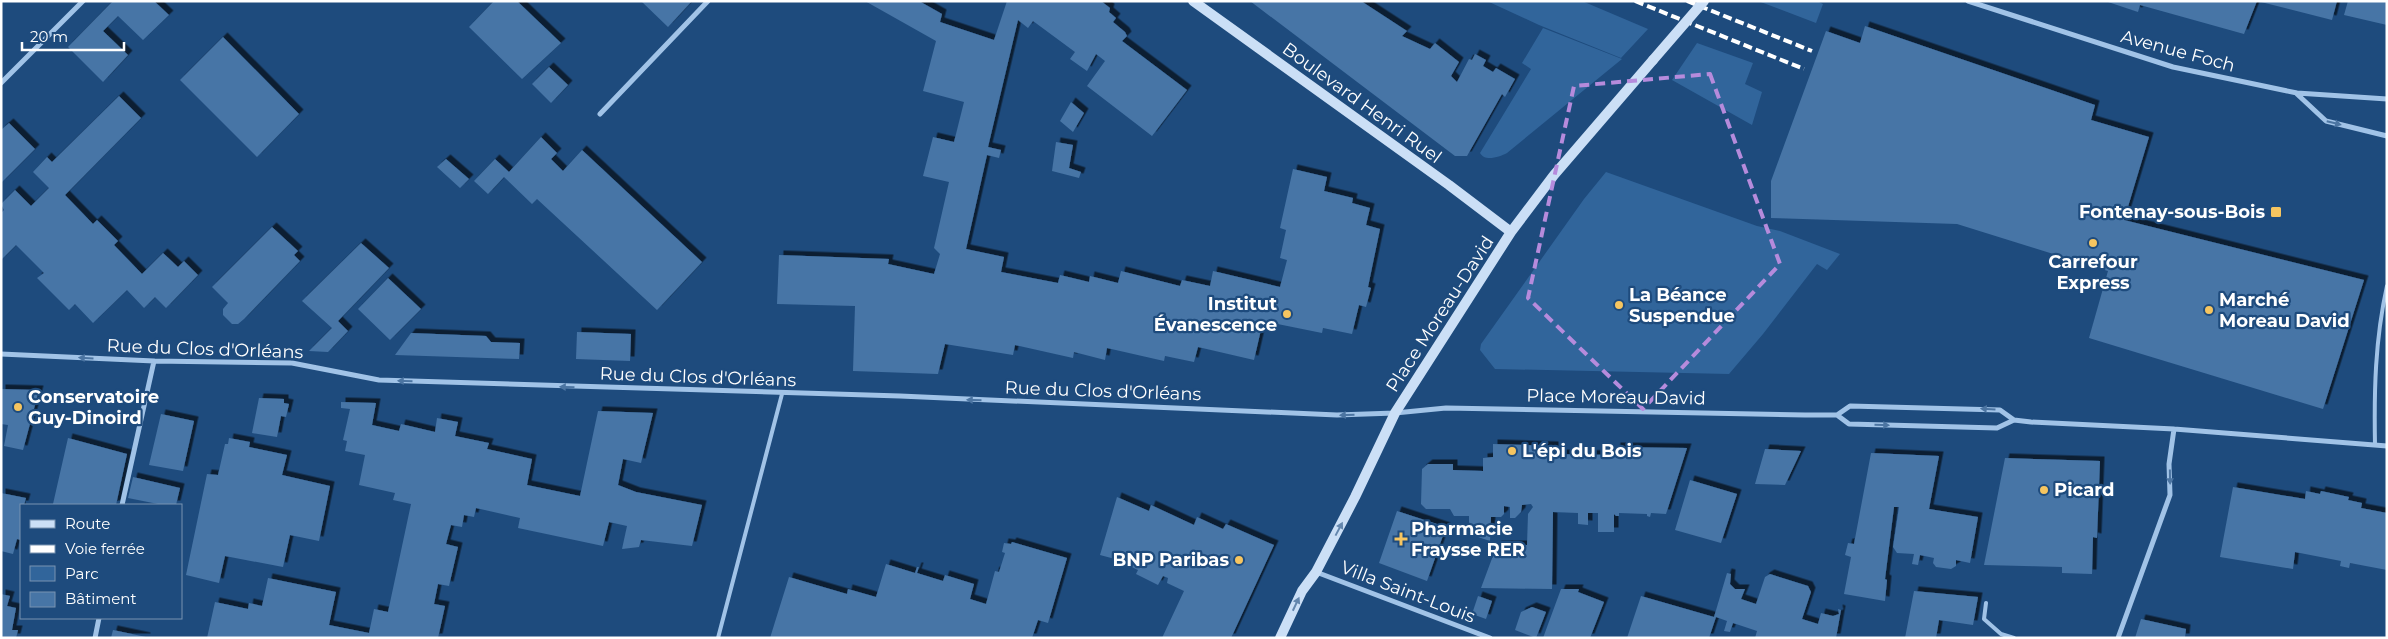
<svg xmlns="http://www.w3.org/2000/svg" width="2388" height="639" viewBox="0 0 2388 639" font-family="Montserrat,sans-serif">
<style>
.green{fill:#31659b}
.building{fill:#4775a6;filter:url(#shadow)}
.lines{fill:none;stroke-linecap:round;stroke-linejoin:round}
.lane{stroke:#a1c3e7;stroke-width:4}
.street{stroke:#a1c3e7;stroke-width:5}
.secondary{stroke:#cbdff6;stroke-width:10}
.rail{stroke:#fff;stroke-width:4;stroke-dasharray:9 4;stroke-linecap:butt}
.secondary-bridge{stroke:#cbdff6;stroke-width:10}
.oneway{fill:#4c75a2}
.oneway2{fill:#6386ad}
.marked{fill:none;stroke:#b68bdc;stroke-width:4;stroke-dasharray:10 6;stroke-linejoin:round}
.poi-dot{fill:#f6c560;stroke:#1e4b7d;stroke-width:2}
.labels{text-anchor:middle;stroke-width:4.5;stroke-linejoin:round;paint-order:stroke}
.street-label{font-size:18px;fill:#fff;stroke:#1e4b7d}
.poi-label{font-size:18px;font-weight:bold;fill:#fff;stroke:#1e4b7d;text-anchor:start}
</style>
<defs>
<filter id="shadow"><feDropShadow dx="4.5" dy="-4.5" stdDeviation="0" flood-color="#0009"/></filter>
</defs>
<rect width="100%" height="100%" fill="#1e4b7d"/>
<path class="green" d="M1487 1H1582L1648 29 1621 58 1539 25Z
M1758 1H1817L1823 4 1816 23Z
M1543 28 1622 59 1507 153C1499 157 1485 162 1480 153L1531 69 1522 63Z
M1697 43 1753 63 1745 84 1762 92 1752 125 1672 80Z
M1606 172 1757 226 1780 231 1840 254 1827 270 1817 264 1763 334 1729 374 1495 369 1480 350 1481 344 1584 199Z"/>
<path class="building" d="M113 1H154L169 15 143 40 118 16 103 31 128 55 103 82 68 47Z
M494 1H517L561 43 522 79 469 27Z
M641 1H692L668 27Z
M865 1H919L942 14 940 22 994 40 1007 1H1101L1110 8 1109 12 1116 18 1113 22 1125 32 1127 36 1122 41 1187 90 1152 136 1087 86 1105 61 1096 54 1087 71 1070 59 1075 52 1033 21 1028 28 1018 20 988 147 1001 150 999 158 987 155 966 249 1004 257 1001 272 1058 283 1060 275 1089 282 1090 276 1118 283 1121 271 1180 286 1182 280 1210 286 1213 271 1280 287 1287 260 1280 258 1286 230 1280 228 1293 169 1327 177 1324 191 1353 198 1352 203 1370 208 1366 225 1380 229 1368 287 1371 288 1366 307 1359 305 1352 334 1323 328 1322 333 1263 321 1254 360 1198 347 1194 362 1165 356 1164 361 1107 348 1105 360 1074 352 1073 358 1015 345 1013 355 945 344 938 374 853 371 855 306 777 304 779 255 889 259 888 264 934 274 940 254 934 248 949 182 923 176 933 137 954 142 964 102 923 91 936 41Z
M1250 1H1361L1407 31 1402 36 1430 49 1435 43 1459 62 1451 76 1457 82 1469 59 1472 60 1475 54 1486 60 1483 66 1493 72 1496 68 1515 79 1505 97 1502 94 1467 156H1455Z
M2105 1H2257L2244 34 2140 5 2138 12Z
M2257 1H2337L2332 20Z
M2348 1H2387V25L2344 15Z
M1865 26 2095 105 2091 120 2149 137 2124 220 2364 280 2323 409 2089 338 2108 271 1957 224 1771 218V181L1826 31 1860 43Z
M223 37 299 114 257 157 180 80Z
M549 67 568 85 551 103 532 84Z
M119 96 141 118 65 195 93 224 97 220 118 241 114 245 142 274 163 253 178 267 184 261 198 275 166 308 155 297 144 308 127 290 93 323 75 304 69 310 37 278 44 273 16 245 1 260V213L4 210 1 204 15 190 31 206 49 188 33 172 47 157 52 162Z
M1071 102 1084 113 1073 132 1060 121Z
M9 123 35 149 1 183V130Z
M541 137 557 153 551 159 563 171 582 150 702 262 657 310 537 199 532 204 504 177 488 194 474 181 495 159 509 172Z
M1056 142 1073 145 1069 168 1081 172 1079 178 1052 171Z
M446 159 469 179 460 188 437 167Z
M272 227 298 251 294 255 300 261 244 319 238 324H232L223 315V309L228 303 212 287Z
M361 243 389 268 338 321 348 331 328 352 309 351 332 328 302 301Z
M388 278 421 309 390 340 358 309Z
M577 332 631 334 630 361 576 359Z
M411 333 486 336 491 342 520 343 519 359 395 355Z
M1 389 39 390 23 450 4 446 8 425 1 424Z
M259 398 284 399V403L289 404 286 417 281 416 277 437 252 433Z
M341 402 376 403 372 425 399 431 401 424 435 432 437 418 458 422 455 436 489 443 487 449 532 459 527 485 580 496 598 411 653 413 641 463 623 459 618 485 636 492 702 505 692 546 641 540 639 547 622 549 627 526 609 522 603 546 518 528 520 518 476 508 474 517 464 515 462 527 451 525 446 544 458 547 449 586 438 584 434 604 445 606 438 638H207L215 602 248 609 249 603 262 606 268 578 336 592 329 625 369 633 374 609 388 612 411 504 393 500 395 493 359 485 365 455 345 451 347 441 343 440 350 409 341 408Z
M161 414 194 421 183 471 149 465Z
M68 438 127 454 116 505 53 504Z
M229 438 250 442 249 447 287 455 282 475 330 486 319 541 290 535 283 567 225 556 219 583 186 575 207 474 218 475 225 444H228Z
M1493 444 1554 446V454L1615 455 1616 447 1687 448 1666 514 1651 513 1650 517 1647 516V514L1619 513V516H1616L1614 514V532H1598V513H1588V525L1578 524V513L1553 512 1552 589 1481 588 1497 545H1527L1528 514 1533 507 1531 504 1522 505 1521 512 1515 518H1510V507L1504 506V514L1501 517H1491L1490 541 1469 534V516H1454L1450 509H1426L1421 504 1422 469 1428 464H1453V470L1483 471V458L1493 457Z
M1765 449 1801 451 1785 485 1755 484Z
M1871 453 1939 456 1929 509 1978 517 1970 563 1956 560V566L1951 569 1936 567 1933 563 1934 558 1920 555 1918 565 1912 564 1914 554 1897 553 1893 547 1899 507H1894L1885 579 1887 580 1885 601 1844 594 1851 557 1845 555 1848 543 1854 544Z
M2005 458 2100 461 2097 538 2093 537 2092 574 2062 573V567L1984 565Z
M133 477 180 488 176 505H163L128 498Z
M1690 480 1737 494 1721 543 1675 530Z
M2233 487 2305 499 2306 491 2320 494 2321 491 2349 497 2348 500 2362 503 2361 508 2387 513V570L2350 563 2349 568 2340 566 2341 561 2295 552 2293 569 2220 557Z
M1 493 26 498 24 505H21V540L17 539 13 554 1 551Z
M1117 497 1149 511 1151 505 1194 525 1197 517 1223 529 1226 524 1274 545 1231 638H1162L1184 591 1167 583 1168 578 1163 576 1158 585 1136 574 1138 570 1115 559 1100 555Z
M1397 511 1446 527 1427 581 1379 563Z
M1012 542 1067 558 1048 623 1038 620 1032 638H770L789 577 847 594 848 589 876 597 886 564 915 573 917 567H919L917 573 943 581 945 575 974 584 970 599 986 604 995 571 999 572 1005 553 1002 552 1004 543 1011 544Z
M1727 573 1731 574 1730 584 1735 589H1745L1741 599 1756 604 1765 577 1770 574 1808 586 1811 592 1802 619 1818 624 1821 613 1833 616 1839 614 1838 609 1841 610 1836 638H1755L1757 631 1733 623 1730 632 1724 631 1727 621 1716 617 1709 638H1627L1641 596 1714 617Z
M1561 589H1579L1578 592 1604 602 1590 638H1543Z
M1914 591 1978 597 1973 625 1939 620 1936 638H1905Z
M1 594 10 596 7 606 16 608 12 630H18L16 638H1Z
M1478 596 1492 601 1486 619 1472 614Z
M1532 607 1546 612 1536 638 1515 630 1521 612Z
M2141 619 2186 629 2185 638H2135Z
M113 630 146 637V638H111Z"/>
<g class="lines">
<path class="lane" d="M2375 445C2374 391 2375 340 2387 286
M1986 603 1984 619 2001 634 2014 638
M718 638 782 394"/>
<path class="street" d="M1968 1 2173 67 2297 93 2387 99
M1 83 83 1
M2297 94 2326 121 2387 136
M600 114 708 1
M1 354 154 361 292 363 379 380 900 396 1337 415 1395 413 1446 408 1805 415H1837L1850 406 2000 410 2014 420 2031 422 2174 429 2387 446
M1837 415 1849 424 1997 428 2014 420
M122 505 154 361
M1316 572 1490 638
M95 638 99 618
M2118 638 2170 495 2169 464 2174 429"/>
<path class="secondary" d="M1193 1 1449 185 1511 232
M1280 638 1302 591 1316 572 1355 497 1395 413 1511 232 1554 175 1653 60"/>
<path class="rail" d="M1635 1 1804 69
M1687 1 1812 51"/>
<path class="secondary-bridge" d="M1653 60 1704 1"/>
</g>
<defs><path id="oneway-solid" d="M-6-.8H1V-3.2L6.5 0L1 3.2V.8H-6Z" transform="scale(1.25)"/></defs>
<g class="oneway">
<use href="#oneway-solid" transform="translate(2334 123) rotate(14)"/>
<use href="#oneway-solid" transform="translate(86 358) rotate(-177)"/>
<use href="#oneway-solid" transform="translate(405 381) rotate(-178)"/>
<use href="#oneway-solid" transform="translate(567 387) rotate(-178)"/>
<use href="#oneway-solid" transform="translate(974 400) rotate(-178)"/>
<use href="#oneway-solid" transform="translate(1988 409) rotate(-176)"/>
<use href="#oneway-solid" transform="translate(1347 415) rotate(178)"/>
<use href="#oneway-solid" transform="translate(1882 425) rotate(1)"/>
<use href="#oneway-solid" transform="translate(2170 477) rotate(89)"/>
</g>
<g class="oneway2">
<use href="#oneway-solid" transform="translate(1339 529) rotate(-62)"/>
<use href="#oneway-solid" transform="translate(1296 604) rotate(-65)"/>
</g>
<path class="marked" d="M1710 74 1780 264 1643 409 1528 298 1574 86Z"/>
<g class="poi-dot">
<rect x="2270" y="206" width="12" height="12" rx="2.5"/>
<circle cx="2093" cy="243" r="5"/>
<circle cx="1619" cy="305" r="5"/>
<circle cx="2209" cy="310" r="5"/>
<circle cx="1287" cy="314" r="5"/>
<circle cx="18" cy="407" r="5"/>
<circle cx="1512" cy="451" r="5"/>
<circle cx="2044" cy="490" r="5"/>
<path d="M1398.5 531.5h5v5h5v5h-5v5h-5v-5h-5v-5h5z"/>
<circle cx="1239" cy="560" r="5"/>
</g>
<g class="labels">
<g class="street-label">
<text transform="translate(2178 51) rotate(15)" y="6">Avenue Foch</text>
<text transform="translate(1362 103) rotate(36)" y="6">Boulevard Henri Ruel</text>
<text transform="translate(1440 314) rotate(-57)" y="6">Place Moreau-David</text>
<text transform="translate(205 349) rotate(2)" y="6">Rue du Clos d'Orléans</text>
<text transform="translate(698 377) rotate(2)" y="6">Rue du Clos d'Orléans</text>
<text transform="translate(1103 391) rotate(2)" y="6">Rue du Clos d'Orléans</text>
<text transform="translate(1616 397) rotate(1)" y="6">Place Moreau David</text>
<text transform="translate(1408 592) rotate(21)" y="6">Villa Saint-Louis</text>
</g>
<g class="poi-label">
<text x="2265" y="218" text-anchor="end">Fontenay-sous-Bois</text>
<text x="2093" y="268" text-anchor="middle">Carrefour<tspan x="2093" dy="21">Express</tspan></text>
<text x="1629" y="301">La Béance<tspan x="1629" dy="21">Suspendue</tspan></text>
<text x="2219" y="306">Marché<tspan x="2219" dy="21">Moreau David</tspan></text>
<text x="1277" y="310" text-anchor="end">Institut<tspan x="1277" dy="21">Évanescence</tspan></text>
<text x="28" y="403">Conservatoire<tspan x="28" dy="21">Guy-Dinoird</tspan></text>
<text x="1522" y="457">L'épi du Bois</text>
<text x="2054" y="496">Picard</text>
<text x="1411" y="535">Pharmacie<tspan x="1411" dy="21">Fraysse RER</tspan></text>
<text x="1229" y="566" text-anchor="end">BNP Paribas</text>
</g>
</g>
<rect width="2388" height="639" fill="none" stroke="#ffffff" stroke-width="5"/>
<rect x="20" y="504" width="162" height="115" fill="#1e4b7d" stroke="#7893b1"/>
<rect x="30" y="520" width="25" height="8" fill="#cbdff6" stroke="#7893b1"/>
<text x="65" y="529" font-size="15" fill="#ffffff">Route</text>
<rect x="30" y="545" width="25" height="8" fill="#ffffff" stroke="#7893b1"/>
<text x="65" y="554" font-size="15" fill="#ffffff">Voie ferrée</text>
<rect x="30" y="566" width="25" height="15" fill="#31659b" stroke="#7893b1"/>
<text x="65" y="579" font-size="15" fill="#ffffff">Parc</text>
<rect x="30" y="592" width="25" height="15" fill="#4775a6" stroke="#7893b1"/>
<text x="65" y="604" font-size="15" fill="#ffffff">Bâtiment</text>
<path d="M22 42v8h102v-8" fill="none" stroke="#ffffff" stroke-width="2.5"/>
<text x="30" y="42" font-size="15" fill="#ffffff" stroke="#1e4b7d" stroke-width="4" paint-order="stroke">20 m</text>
</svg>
